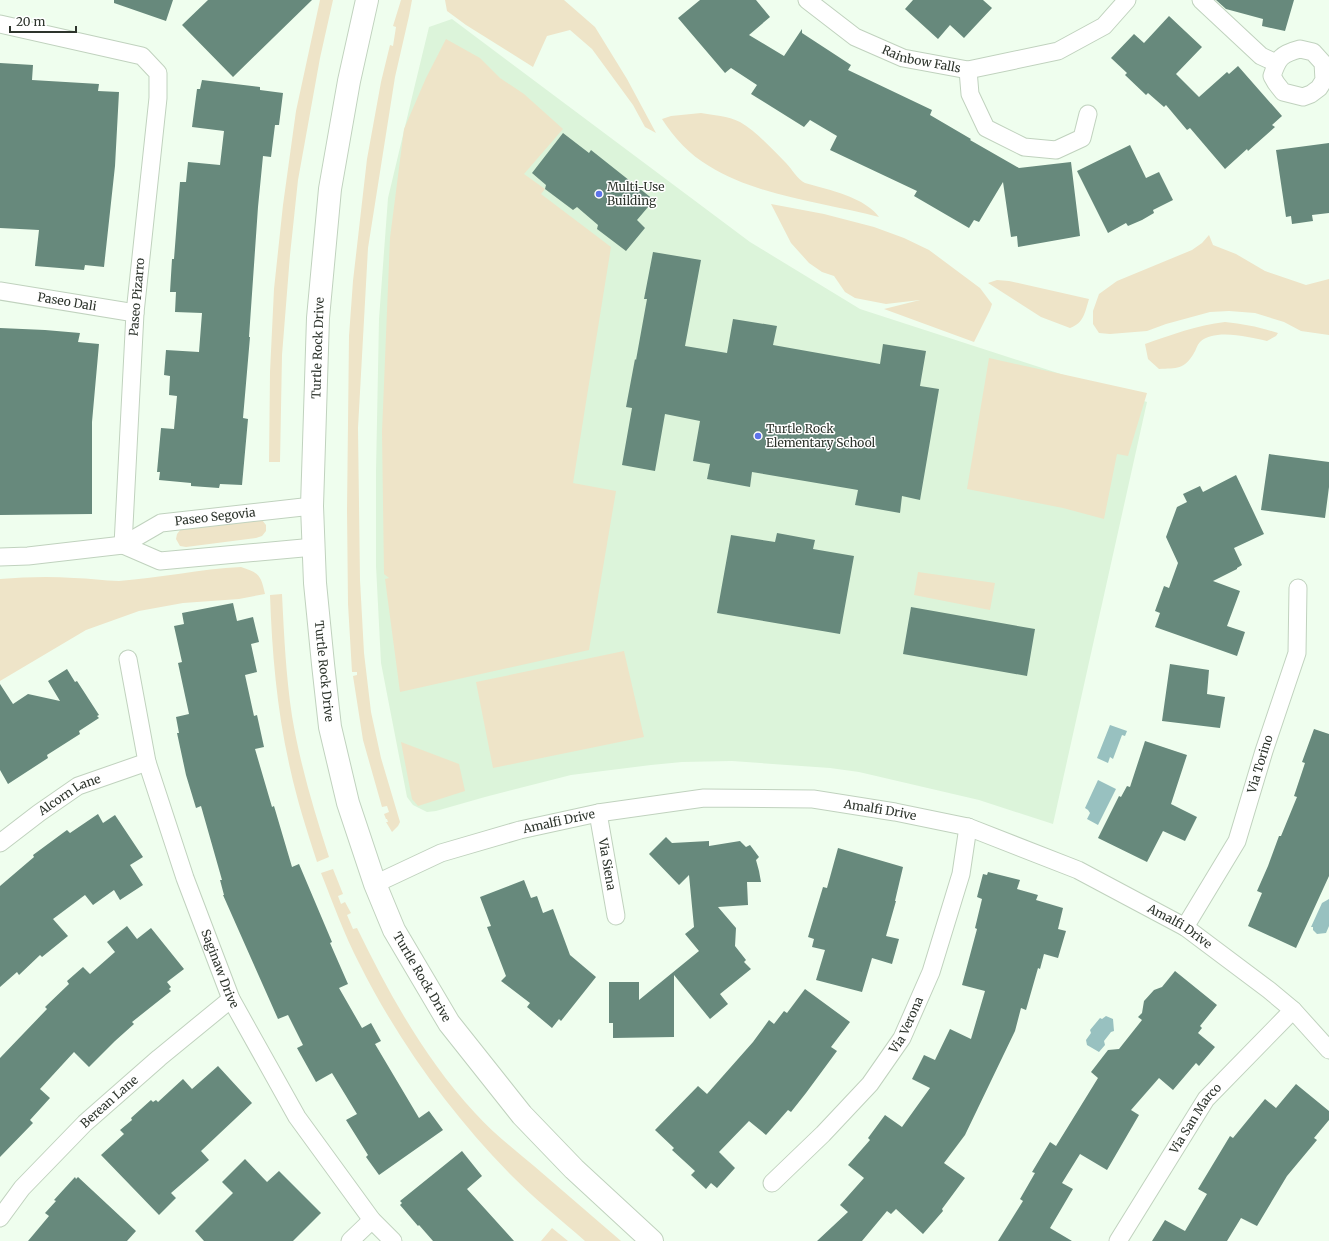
<svg xmlns="http://www.w3.org/2000/svg" width="1329" height="1241" viewBox="0 0 1329 1241" font-family="Merriweather,serif">
<style>
.built{fill:#dcf4da}
.green{fill:#eee4c8}
.water{fill:#98c1c0}
.building{fill:#67897c}
.lines{fill:none;stroke-linecap:round;stroke-linejoin:round}
.street-casing{stroke:#c0d2be;stroke-width:19}
.secondary-casing{stroke:#c0d2be;stroke-width:24}
.street{stroke:#fff;stroke-width:17}
.secondary{stroke:#fff;stroke-width:22}
.poi-dot{fill:#5e73ea;stroke:#fff;stroke-width:1.5}
.labels{text-anchor:middle;stroke-width:3;stroke-linejoin:round;paint-order:stroke}
.street-label{font-size:12px;fill:#2d342c;stroke:#fff}
.poi-label{font-size:12px;fill:#2d342c;stroke:#fff;text-anchor:start}
</style>
<rect width="100%" height="100%" fill="#effeee"/>
<path class="built" d="M452 19 750 242 860 309 1147 402 1053 824 979 800 859 772 830 768 732 761 682 762 651 765 571 775 485 797 436 811 427 812 413 805 407 797 381 663 376 566V471L379 319 388 198 413 93 429 27Z"/>
<path class="green" d="M320 0H333L320 58 298 180 290 255 282 355 280 462H269L270 372 274 289 283 205 296 111Z
M401 0H412L409 16 395 77 368 248 358 428 360 580 364 653 371 712 381 758 400 822 398 826 392 832 386 822H388L387 819H386L384 814 389 812 387 806 382 807 363 740 353 676 357 675V672H352L348 604 347 510 349 336 353 281 367 159 381 82 390 45 393 46 396 27 393 26Z
M445 0H564L595 27 627 79 656 133 645 127 633 105 592 49 570 30 547 36 533 67 466 25 447 11Z
M446 39 480 58 500 78 524 94 563 129 524 174 545 189 541 194 611 247 573 483 616 491 589 650 400 692 385 579 389 578 384 574 382 432 390 238 404 129 426 78Z
M701 113C713 115 728 116 740 122 757 132 772 149 786 163 792 169 797 179 805 183 811 185 817 186 823 188 842 193 867 201 879 217 825 203 757 196 709 166 690 155 674 138 662 119L671 116Z
M771 204 824 214 874 227 904 238 929 250 980 288 992 304 990 310 974 342 884 309 920 300 886 304 855 298 845 292 834 276 822 272 809 263 791 243Z
M1209 235 1213 245 1236 254 1265 271 1306 285 1329 279V335L1301 331 1284 322 1255 313 1229 311 1210 312 1166 324 1147 331 1110 334 1099 333 1093 324V311L1099 294 1117 281 1192 250 1202 243Z
M997 280 1009 281 1089 299C1085 312 1084 323 1070 328L1041 317 988 283Z
M1225 322C1244 324 1259 327 1278 333L1276 336 1267 341C1250 337 1214 328 1200 342 1197 345 1196 350 1194 353 1184 370 1177 368 1159 369L1148 359 1145 344C1171 335 1197 325 1225 322Z
M989 358 1147 393 1128 456 1117 454 1104 519 1063 508 967 489Z
M262 520 266 525V531L262 536 256 538 186 547 180 546 176 539 177 534 181 529Z
M241 567C260 573 261 576 265 594L239 599 183 603 139 611 86 630 0 681V579C25 577 49 576 74 578 89 578 104 581 119 581 160 578 200 569 241 567Z
M918 572 995 583 990 610 914 595Z
M282 594C284 635 286 676 292 716 300 764 314 811 329 857L317 862C307 831 297 800 290 768 277 711 272 653 270 595Z
M624 651 644 737 493 768 476 682Z
M401 742 459 764 465 791 418 806 412 799Z
M333 869 343 894 338 896 341 904 345 902 351 913 347 915 353 929 357 928C389 994 425 1059 475 1113 493 1133 514 1149 534 1166 563 1191 592 1216 621 1241H585C561 1220 535 1199 512 1176 451 1114 398 1041 359 963 344 934 333 903 321 873Z
M552 1228 568 1241H541Z"/>
<path class="water" d="M1110 725 1127 731 1125 736 1122 735 1113 759 1110 757 1108 763 1097 758Z
M1098 780 1116 789 1098 825 1087 819 1090 813 1088 810 1085 808Z
M1329 899V926L1326 933 1317 934 1313 930V927H1311L1322 903Z
M1106 1016 1113 1019 1114 1031 1111 1032 1104 1041 1105 1045 1099 1052 1087 1045 1086 1040 1091 1033 1090 1030 1100 1018 1102 1019Z"/>
<path class="building" d="M114 0H173L166 21 114 3Z
M208 0H312L233 77 182 25Z
M700 0H756L770 17 749 35 784 56 802 29V33L851 65 848 70 932 110 930 115 971 139 970 140 1019 168 1071 162 1080 236 1018 247 1017 236 1011 237 1003 182 979 222 974 220 969 228 914 196 917 191 830 150 837 136 810 120 804 127 751 94 757 85 731 68 725 73 678 18Z
M913 0H983L992 8 964 38 950 25 938 39 905 9Z
M1216 0H1294L1285 31 1262 26 1263 19 1226 9Z
M1169 16 1202 47 1176 74 1199 97 1227 72 1229 74 1238 66 1282 116 1272 125 1275 127 1248 151 1247 149 1225 169 1190 128 1187 130 1166 105 1164 107 1148 93 1146 95 1125 75 1127 73 1111 58 1134 34 1144 43Z
M0 63 33 65 32 80 99 84 98 91 119 92 115 166 104 267 85 265 84 270 35 266 39 230 0 228Z
M202 80 260 87V90L283 93 279 125H275L271 157 263 156 258 207 249 337H250L243 418 248 419 242 485 220 484 219 488 191 486V483L159 480 160 472H157L161 428 174 429 177 396 169 395 170 376 164 375 166 350 199 352 202 313 175 312 176 292H170L172 259H174L180 182H186L188 162 220 165 224 131 192 127 197 89H200Z
M563 133 589 153 591 150 654 200 637 220 645 228 626 251 597 229 598 225 577 207 573 210 545 189 546 185 532 173Z
M1329 143V213L1312 215 1313 221 1292 224 1291 216 1286 217 1276 150Z
M1130 145 1146 178 1159 172 1173 200 1153 210 1154 213 1142 220 1128 226 1126 223 1108 233 1077 171Z
M653 252 701 260 685 346 727 353 733 319 777 326 773 345 880 364 883 344 926 351 920 386 939 389 920 500 902 496 900 513 855 505 858 490 752 472 750 487 707 479 710 464 693 461 700 421 665 414 655 471 622 465 632 408 626 407 635 359 636 360 647 299H644Z
M0 328 45 330 80 333 78 342 99 344 92 422V514L0 515Z
M1269 454 1329 462V487L1325 518 1261 510Z
M1236 475 1264 534 1234 548 1242 565 1237 568V569L1213 581 1240 591 1227 626 1245 632 1237 656 1155 627 1160 613 1155 611 1164 586 1169 588 1178 563 1166 537 1177 507 1187 502 1183 494 1200 486 1203 492Z
M777 533 815 540 813 549 854 556 840 634 717 613 731 535 775 542Z
M233 603 237 621 253 617 259 642 251 644 257 672 245 675 254 716 257 715 264 747 255 749 272 807 274 806 292 867 299 864 332 942 330 943 348 984 339 988 362 1028 371 1023 381 1041 375 1044 419 1118 429 1111 443 1130 379 1175 366 1157 368 1155 346 1120 357 1114 332 1073 316 1082 297 1048 303 1045 288 1015 278 1019 223 895H224L220 880H222L201 806 196 808 186 775 177 733H179L176 717 189 714 178 663 182 662 174 626 184 624 182 613Z
M911 607 1035 629 1027 676 903 654Z
M1170 664 1209 670 1207 694 1225 697 1220 728 1162 721Z
M67 669 75 682 77 681 99 715 97 716 99 718 79 731 80 734 47 755 48 758 8 784 0 770V684L13 704 28 694 60 701 48 681Z
M1314 729 1329 734V876L1296 948 1248 926 1262 893 1257 891 1268 866 1279 836H1281L1297 797 1294 796 1305 763 1302 762Z
M1145 741 1187 755 1171 804 1197 817 1185 841 1163 831 1147 862 1098 838 1119 796 1121 797 1127 786 1130 787Z
M98 814 103 823 115 815 143 857 130 865 143 885 120 900 114 890 93 905 85 895 53 919 68 936 42 957 40 955 19 975 17 972 0 987V886L34 857 33 855 67 830 70 833Z
M666 837 672 843 709 841V846L740 841 746 847 750 845 759 857 756 860 759 871 761 882H747L748 905 718 907 736 928 735 946 746 960 744 962 751 969 720 994 728 1004 710 1019 674 975V1037L613 1038V1023H609V982H639V1000L699 951 685 934 694 927 689 875 679 885 649 854Z
M838 848 903 867 895 901H896L886 936 899 939 892 964 872 958 862 992 816 980 825 950 812 947 814 939 808 937 823 887 827 888Z
M988 872 1020 880 1017 889 1038 895 1036 900 1063 908 1058 929 1066 931 1058 958 1044 954 1040 969 1038 968 1026 1010 1021 1008 1015 1031 965 1135 944 1163 965 1178 942 1209 943 1211 923 1234 896 1209 891 1214 887 1211 862 1241H817L848 1212 840 1205 864 1178 848 1165 870 1140 868 1138 885 1115 902 1127 930 1088 912 1079 924 1055 935 1060 950 1029 971 1039 985 991 962 985 977 929 975 928 982 899 977 897 983 874 987 875Z
M524 880 531 898 537 896 543 913 553 909 570 955 596 977 561 1021 559 1019 552 1028 527 1007 530 1003 501 981 506 976 487 927 491 926 480 897Z
M127 926 137 939 151 928 184 969 167 982 171 987 169 989 171 991 132 1022 134 1024 115 1041 89 1067 74 1052 40 1089 50 1098 30 1120 33 1123 0 1157V1058L47 1009 45 1007 69 984 67 981 83 967 90 974 115 952 107 942Z
M1175 971 1217 1005 1200 1026 1202 1028 1198 1033 1215 1047 1199 1066 1196 1063 1173 1090 1159 1078 1131 1110 1139 1115 1107 1170 1080 1154 1062 1183 1073 1189 1050 1228 1072 1241H998L1023 1201 1020 1199 1035 1173 1032 1172 1050 1142 1056 1146 1098 1078 1091 1072 1108 1050 1119 1049 1142 1020 1138 1017 1142 1013 1144 1001 1154 990 1162 987Z
M805 989 850 1022 831 1047 837 1051 806 1093 791 1112 788 1110 766 1135 749 1121 719 1152 735 1168 717 1188 711 1183 706 1189 691 1175 695 1171 672 1150 674 1148 655 1130 698 1086 707 1094 753 1042 769 1020 774 1024 784 1011 787 1013Z
M218 1066 252 1103 201 1151 209 1160 171 1193 176 1198 159 1215 101 1155 124 1134 120 1130 132 1120 131 1118 151 1100 153 1102 156 1100 158 1102 183 1079 192 1089Z
M1296 1084 1329 1111V1120L1314 1138 1317 1140 1287 1176 1257 1226 1241 1218 1227 1241H1152L1165 1220 1185 1231 1207 1194 1198 1189 1230 1136 1233 1138 1265 1099 1276 1108Z
M462 1151 482 1176 467 1189 514 1241H433L419 1225 418 1226 400 1205 402 1203 400 1201Z
M245 1159 267 1182 279 1171 321 1213 293 1241H204L195 1231 233 1193 222 1182Z
M75 1177 76 1179 78 1177 136 1231 127 1241H28L49 1216 45 1213 56 1201 54 1200Z"/>
<g class="lines">
<defs>
<g id="street">
<path id="s1" d="M807 0 855 37 903 58 968 70 1058 51 1104 26 1127 0"/>
<path d="M1201 0 1261 56 1276 63"/>
<path d="M0 24 142 56 158 73V98L135 313 123 545"/>
<path d="M1300 49 1313 52 1323 63 1324 80 1319 88 1311 94 1303 97 1283 92 1276 83 1272 76C1278 58 1281 54 1300 49Z"/>
<path d="M968 70 970 94 986 128 1024 147 1056 150 1082 138 1088 114"/>
<path id="s2" d="M0 291 135 313"/>
<path d="M123 545 160 561 314 547"/>
<path id="s3" d="M0 557 28 556 123 545 161 523 312 506"/>
<path id="s4" d="M128 659 147 762 185 878 231 999 297 1117 372 1220 393 1241"/>
<path id="s5" d="M598 813 616 916"/>
<path id="s6" d="M0 843 39 813 78 786 147 762"/>
<path id="s7" d="M375 884 441 853 520 830 598 813 704 798 813 799 895 812 968 827 1078 870 1185 927 1269 990 1293 1010 1329 1050"/>
<path id="s8" d="M1185 927 1237 841 1264 751 1297 653 1298 588"/>
<path id="s9" d="M772 1183 823 1134 870 1084 902 1038 931 972 961 874 968 827"/>
<path id="s10" d="M0 1218 22 1188 85 1123 159 1058 231 999"/>
<path d="M350 1241 372 1220"/>
<path id="s11" d="M1118 1241 1206 1099 1293 1010"/>
</g>
<g id="secondary">
<path id="s12" d="M367 0 349 81 330 189 318 318 312 506 315 583 323 664 330 727 348 803 375 884 394 930 449 1023 522 1115 574 1169 652 1241"/>
</g>
</defs>
<use href="#street" class="street-casing"/>
<use href="#secondary" class="secondary-casing"/>
<use href="#street" class="street"/>
<use href="#secondary" class="secondary"/>
</g>
<g class="poi-dot">
<circle cx="599" cy="194" r="4"/>
<circle cx="758" cy="436" r="4"/>
</g>
<g class="labels">
<g class="street-label">
<text dy="4" stroke="none"><textPath href="#s1" startOffset="131">Rainbow Falls</textPath></text>
<text transform="translate(137 297) rotate(-85)" y="4">Paseo Pizarro</text>
<text dy="4" stroke="none"><textPath href="#s2" startOffset="68">Paseo Dali</textPath></text>
<text transform="translate(318 348) rotate(-88)" y="4">Turtle Rock Drive</text>
<text dy="4" stroke="none"><textPath href="#s3" startOffset="222">Paseo Segovia</textPath></text>
<text dy="4" stroke="none"><textPath href="#s12" startOffset="676">Turtle Rock Drive</textPath></text>
<text dy="4" stroke="none"><textPath href="#s8" startOffset="181">Via Torino</textPath></text>
<text dy="4" stroke="none"><textPath href="#s6" startOffset="85">Alcorn Lane</textPath></text>
<text dy="4" stroke="none"><textPath href="#s7" startOffset="519">Amalfi Drive</textPath></text>
<text dy="4" stroke="none"><textPath href="#s7" startOffset="195">Amalfi Drive</textPath></text>
<text dy="4" stroke="none"><textPath href="#s5" startOffset="52">Via Siena</textPath></text>
<text dy="4" stroke="none"><textPath href="#s7" startOffset="843">Amalfi Drive</textPath></text>
<text dy="4" stroke="none"><textPath href="#s4" startOffset="324">Saginaw Drive</textPath></text>
<text dy="4" stroke="none"><textPath href="#s12" startOffset="1000">Turtle Rock Drive</textPath></text>
<text dy="4" stroke="none"><textPath href="#s9" startOffset="209">Via Verona</textPath></text>
<text dy="4" stroke="none"><textPath href="#s10" startOffset="160">Berean Lane</textPath></text>
<text dy="4" stroke="none"><textPath href="#s11" startOffset="145">Via San Marco</textPath></text>
</g>
<g class="poi-label">
<text x="607" y="191">Multi-Use<tspan x="607" dy="14">Building</tspan></text>
<text x="766" y="433">Turtle Rock<tspan x="766" dy="14">Elementary School</tspan></text>
</g>
</g>
<path d="M10 26v6h66v-6" fill="none" stroke="#2d342c" stroke-width="2"/>
<text x="16" y="26" font-size="12" fill="#2d342c" stroke="#ffffff" stroke-width="3" paint-order="stroke">20 m</text>
</svg>
